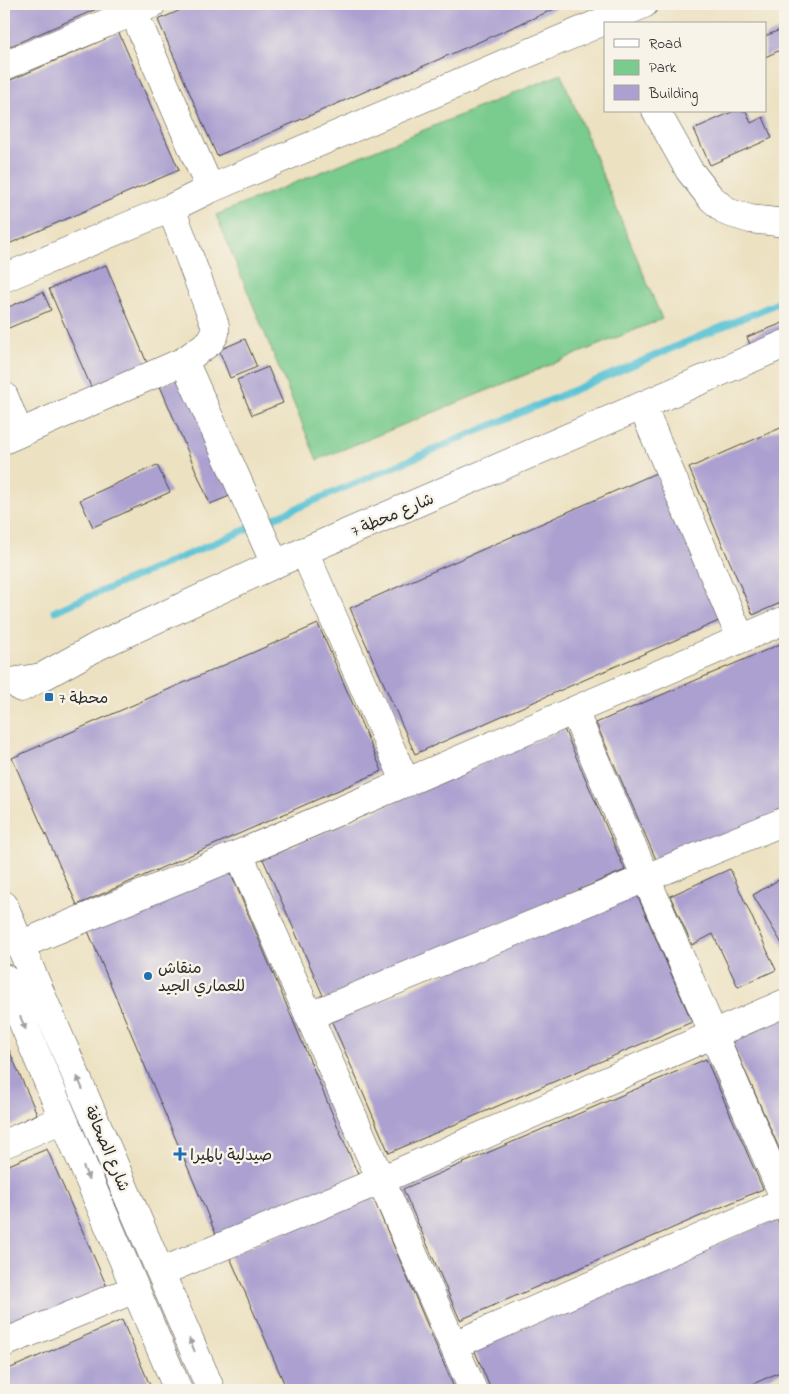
<svg xmlns="http://www.w3.org/2000/svg" width="789" height="1394" viewBox="0 0 789 1394" font-family="'Indie Flower','Playpen Sans Arabic',sans-serif">
<style>
.green{fill:#79cb8e;stroke:#527b5c}
.lines{fill:none;stroke-linecap:round;stroke-linejoin:round}
.stream{stroke:#59c2d5;stroke-width:7}
.building{fill:#aba0d0}
.minor-casing{stroke:#484642;stroke-width:29}
.major-casing{stroke:#484642;stroke-width:29}
.minor{stroke:#fff;stroke-width:28}
.major{stroke:#fff;stroke-width:28}
.oneway{fill:#a0a0a0}
.poi-dot{fill:#1f6fb2;stroke:#f7f3e8;stroke-width:2}
.labels{text-anchor:middle;stroke-width:5;stroke-linejoin:round;paint-order:stroke}
.street-label{font-size:16px;fill:#2b2b2b;stroke:#f7f3e8}
.poi-label{font-size:16px;fill:#2b2b2b;stroke:#f7f3e8;text-anchor:start}
</style>
<rect width="100%" height="100%" fill="#f7f3e8"/>
<filter id="ink" filterUnits="userSpaceOnUse"><feTurbulence type="fractalNoise" baseFrequency=".02" numOctaves="2"/><feDisplacementMap in="SourceGraphic" scale="10" xChannelSelector="R" yChannelSelector="G"/><feConvolveMatrix kernelMatrix="1 2 1 2 8 2 1 2 1" color-interpolation-filters="sRGB"/></filter>
<filter id="wash" filterUnits="userSpaceOnUse"><feTurbulence type="fractalNoise" baseFrequency=".0096" numOctaves="4" result="noise"/><feDisplacementMap in="SourceGraphic" scale="20" xChannelSelector="R" yChannelSelector="G"/><feGaussianBlur stdDeviation="1.12" result="paint"/><feColorMatrix in="noise" values="0 0 0 0 0 0 0 0 0 0 0 0 0 0 0 0 0 1.4 0 .05"/><feComposite in="paint" operator="in"/></filter>
<g filter="url(#wash)">
<rect width="100%" height="100%" fill="#ece1c1"/>
<path class="green" d="M561 74 662 319 317 460 216 215Z"/>
<g class="lines">
<path class="stream" d="M262 523 785 300
M55 611 252 527"/>
</g>
<g id="blocks">
<path class="building" d="M4 4H100L101 7 4 49Z
M194 4H557L559 7 217 156 158 20Z
M785 28V48L765 57V36Z
M119 33 179 170 4 246V83Z
M734 111H746L751 123 763 117 772 138 710 165 694 129Z
M106 265 147 363 91 387 49 289Z
M43 292 51 310 4 330V309Z
M783 323 785 329V333L751 347 747 337Z
M245 339 257 367 230 378 219 350Z
M268 367 283 403 252 415 237 380Z
M187 375 237 493 210 504 160 386Z
M785 426V601L753 615 689 468Z
M157 465 170 492 93 527 80 500Z
M656 473 721 620 415 754 350 608Z
M318 624 382 771 77 905 12 758Z
M785 642V809L658 864 596 723Z
M564 729 625 870 325 1000 263 859Z
M730 869 776 970 738 987 713 934 692 945 670 896Z
M230 871 359 1177 217 1237 88 931Z
M785 876V949L753 895Z
M636 892 692 1022 389 1153 332 1022Z
M785 1018V1162L732 1041Z
M4 1039 37 1114 4 1129Z
M706 1059 763 1189 460 1320 403 1189Z
M47 1149 107 1287 4 1332V1167Z
M372 1195 455 1390H287L229 1255Z
M777 1219 785 1238V1370L739 1390H491L474 1349Z
M122 1320 152 1390H4V1371Z"/>
</g>
</g>
<g filter="url(#ink)">
<use href="#blocks" fill-opacity="0" stroke="#484642" stroke-width="1"/>
<g class="lines">
<defs>
<path id="minor" d="M130 4 210 189
M4 66 152 4
M656 111 689 170 710 197 727 212 750 219 785 223
M171 208 215 325V334L210 342 184 361 275 564
M4 278 171 208 210 189 644 4
M4 396 19 433
M642 406 741 639
M4 440 184 361
M304 551 406 783
M21 688 42 677 98 646 275 564 785 344
M574 711 785 1200
M239 854 309 1016 473 1390
M20 945 239 854 785 620
M309 1016 785 821
M4 1144 63 1119
M161 1272 381 1180 785 1003
M4 1343 135 1289
M454 1345 785 1201"/>
<path id="major" d="M4 683 42 677
M4 905 20 945 211 1390
M4 978 178 1390"/>
</defs>
<use href="#minor" class="minor-casing"/>
<use href="#major" class="major-casing"/>
<use href="#minor" class="minor"/>
<use href="#major" class="major"/>
</g>
<defs><path id="oneway-solid" d="M-6-.8H1V-3.2L6.5 0L1 3.2V.8H-6Z" transform="scale(1.25)"/></defs>
<g class="oneway">
<use href="#oneway-solid" transform="translate(23 1023) rotate(67)"/>
<use href="#oneway-solid" transform="translate(80 1083) rotate(-113)"/>
<use href="#oneway-solid" transform="translate(86 1173) rotate(67)"/>
<use href="#oneway-solid" transform="translate(192 1345) rotate(-113)"/>
</g>
</g>
<g class="poi-dot">
<rect x="44" y="692" width="10" height="10" rx="2.5"/>
<circle cx="148" cy="976" r="5"/>
<path d="M177.5 1146.5h5v5h5v5h-5v5h-5v-5h-5v-5h5z"/>
</g>
<g class="labels">
<g class="street-label">
<text transform="translate(392 514) rotate(-23)" y="6">شارع محطة 7</text>
<text transform="translate(108 1148) rotate(67)" y="6">شارع الصحافة</text>
</g>
<g class="poi-label">
<text x="59" y="703">محطة 7</text>
<text x="158" y="973">منقاش<tspan x="158" dy="18">للعماري الجيد</tspan></text>
<text x="190" y="1160">صيدلية بالميرا</text>
</g>
</g>
<rect width="789" height="1394" fill="none" stroke="#f7f3e8" stroke-width="20"/>
<rect x="604" y="22" width="162" height="90" fill="#f7f3e8" stroke="#a5a39c"/>
<rect x="614" y="39" width="25" height="8" fill="#ffffff" stroke="#a5a39c"/>
<text x="649" y="48" font-size="15" fill="#2b2b2b">Road</text>
<rect x="614" y="60" width="25" height="15" fill="#79cb8e" stroke="#a5a39c"/>
<text x="649" y="72" font-size="15" fill="#2b2b2b">Park</text>
<rect x="614" y="85" width="25" height="15" fill="#aba0d0" stroke="#a5a39c"/>
<text x="649" y="98" font-size="15" fill="#2b2b2b">Building</text>
</svg>
